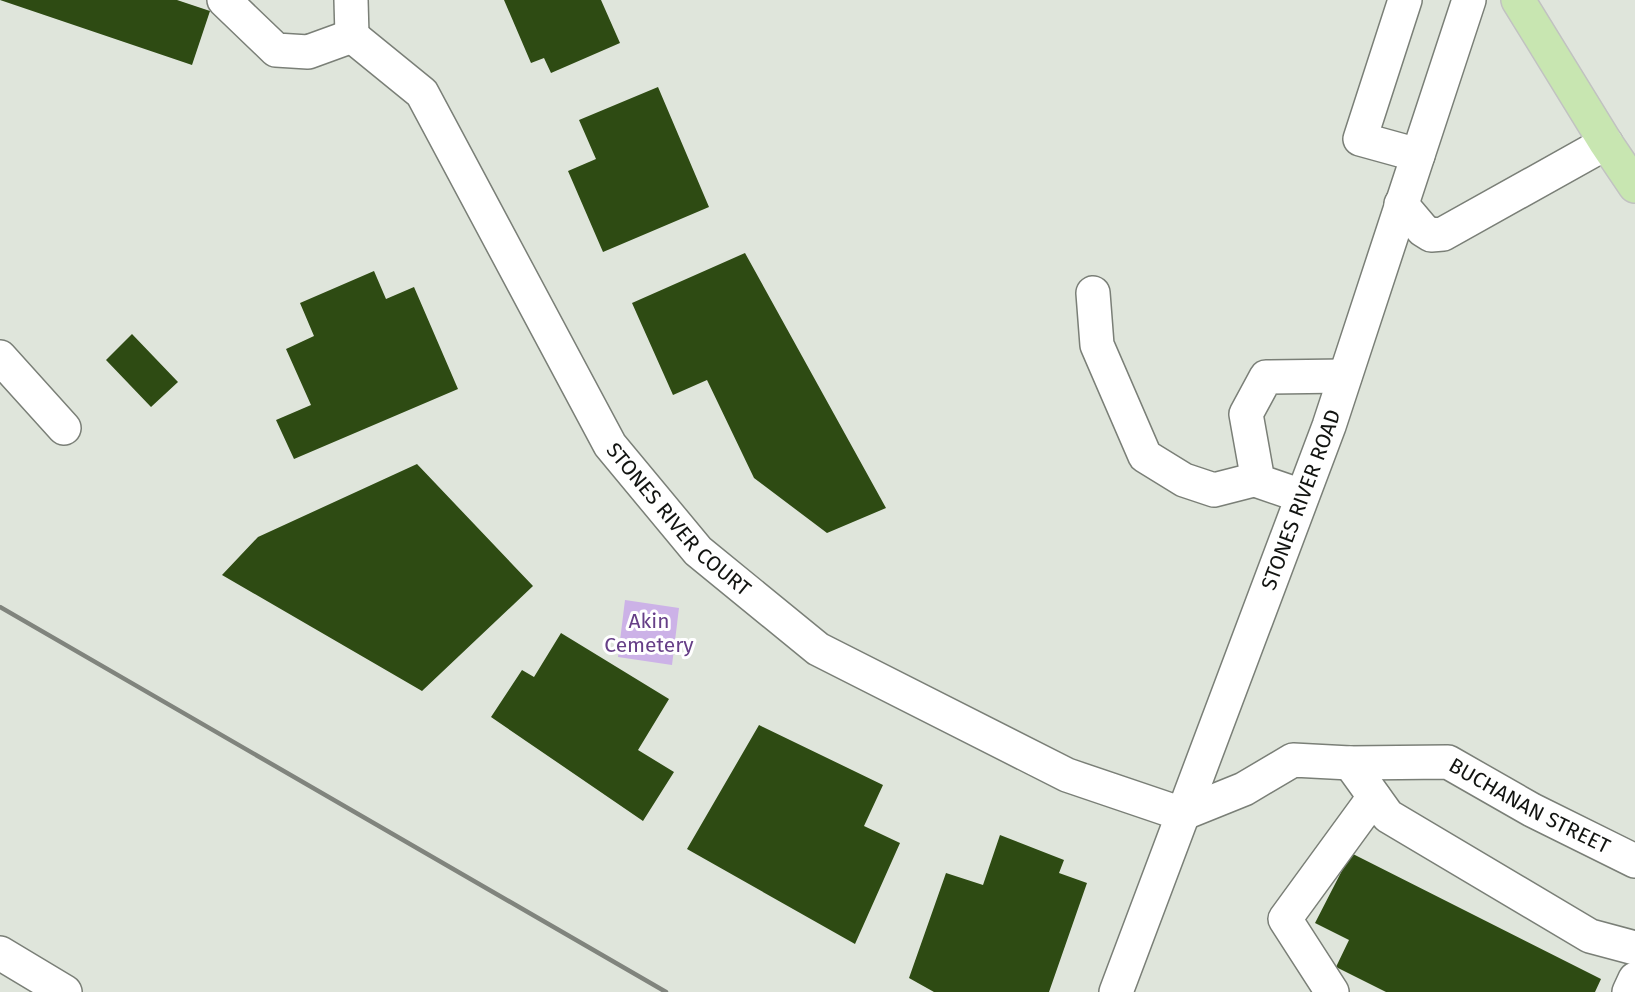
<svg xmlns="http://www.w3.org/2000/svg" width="1635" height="992" viewBox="0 0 1635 992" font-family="'Fira Sans',sans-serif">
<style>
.green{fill:#ccb2e7}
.building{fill:#2e4b13}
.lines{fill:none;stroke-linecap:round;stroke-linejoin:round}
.minor-casing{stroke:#7a7f77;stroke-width:36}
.major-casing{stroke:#c1c2c1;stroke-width:36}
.minor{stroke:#fff;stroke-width:33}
.major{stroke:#c8e6b1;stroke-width:33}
.rail{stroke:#80847d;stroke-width:4.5}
.labels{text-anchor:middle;stroke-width:6;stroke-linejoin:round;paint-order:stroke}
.street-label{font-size:21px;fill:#121411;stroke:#fff}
.park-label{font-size:21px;fill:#663f87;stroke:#fff}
</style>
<rect width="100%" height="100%" fill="#dfe5db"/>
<path class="green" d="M625 600 679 608 672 665 618 657Z"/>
<path class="building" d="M0 0H177L210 11 192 65Z
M504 0H601L620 43 551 73 544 58 531 63Z
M658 87 709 207 603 252 568 171 596 159 579 120Z
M745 253 886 508 827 533 754 478 707 380 673 395 632 303Z
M374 271 386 299 414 287 458 389 294 459 276 420 311 405 286 349 314 336 300 303Z
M132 334 178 382 151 407 106 360Z
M417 464 533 586 422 691 222 575 258 537Z
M561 633 669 699 638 750 674 772 643 821 491 717 522 670 534 677Z
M759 725 883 785 864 826 900 843 855 944 687 849Z
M1000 835 1064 860 1059 873 1087 883 1049 992H934L909 978 946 873 983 885Z
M1351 853 1601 979 1595 992H1386L1336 967 1349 940 1315 923Z"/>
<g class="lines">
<defs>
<g id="minor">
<path d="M224 0 276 50 308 52 352 36"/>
<path d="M351 0 352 36"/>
<path d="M1405 0 1360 139 1418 155"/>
<path id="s1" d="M352 36 422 93 610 445 698 551 818 649 1067 775 1182 814 1244 789 1293 760 1350 763 1448 762 1532 810 1635 861"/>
<path d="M1401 204 1423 230 1431 235 1443 234 1606 143"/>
<path d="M1093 293 1097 345 1145 456 1184 480 1214 490 1257 479"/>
<path d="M0 357 64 428"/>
<path d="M1302 496 1258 481 1246 414 1266 377 1345 376"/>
<path d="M1350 763 1388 816 1590 936 1635 948"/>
<path d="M0 953 65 992"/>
<path id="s2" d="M1116 992 1329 426 1469 0"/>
<path d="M1332 992 1285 919 1374 797"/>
<path d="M1629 992 1635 979"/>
</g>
<path id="major" d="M1518 0 1606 143 1635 186"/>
</defs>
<use href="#minor" class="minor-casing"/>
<use href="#major" class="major-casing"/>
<use href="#minor" class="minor"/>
<use href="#major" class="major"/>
<path class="rail" d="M0 607 666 992"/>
</g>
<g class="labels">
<g class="street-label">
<text dy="7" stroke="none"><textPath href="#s2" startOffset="526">STONES RIVER ROAD</textPath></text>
<text dy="7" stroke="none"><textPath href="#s1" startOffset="591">STONES RIVER COURT</textPath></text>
<text dy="7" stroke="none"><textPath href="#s1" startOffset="1554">BUCHANAN STREET</textPath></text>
</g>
<g class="park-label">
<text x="649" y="628">Akin<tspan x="649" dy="24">Cemetery</tspan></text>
</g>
</g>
</svg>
